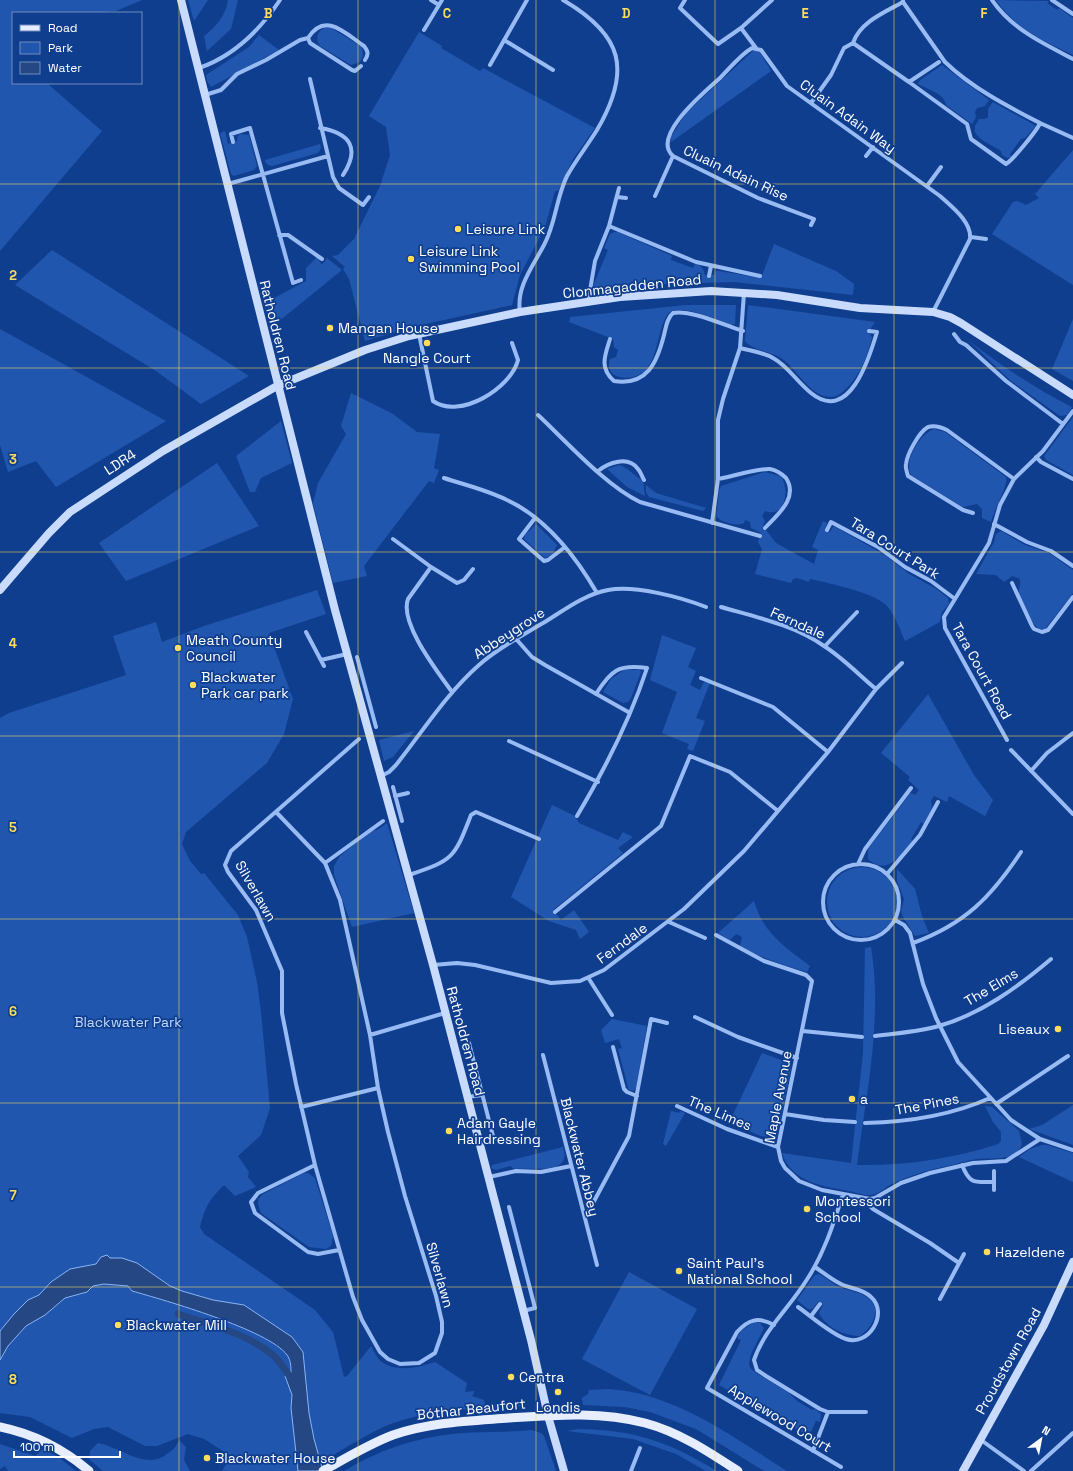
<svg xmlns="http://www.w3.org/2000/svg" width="1073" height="1471" viewBox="0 0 1073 1471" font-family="'Space Grotesk',sans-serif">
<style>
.green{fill:#2156af}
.water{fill:#254885;stroke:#8ab5f7}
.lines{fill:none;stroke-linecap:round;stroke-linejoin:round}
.canal{stroke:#254885;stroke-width:7}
.street{stroke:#99bbf3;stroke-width:4}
.secondary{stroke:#c8dbfd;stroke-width:8}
.primary{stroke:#e5edff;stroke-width:9}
.grid{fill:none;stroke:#ffdc5b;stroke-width:1;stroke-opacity:0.55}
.poi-dot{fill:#ffdc5b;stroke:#103e8f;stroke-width:1.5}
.labels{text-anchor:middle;stroke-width:3.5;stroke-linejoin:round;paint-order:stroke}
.street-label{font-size:14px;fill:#fff;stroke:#103e8f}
.poi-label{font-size:14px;fill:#fff;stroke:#103e8f;text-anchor:start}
.park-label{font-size:14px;fill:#c0d8fd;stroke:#103e8f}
.grid-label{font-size:13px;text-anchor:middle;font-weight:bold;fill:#ffdc5b;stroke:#103e8f;stroke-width:3.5;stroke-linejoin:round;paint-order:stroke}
</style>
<rect width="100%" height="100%" fill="#103e8f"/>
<path class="green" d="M0 0H142L116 11H108L106 13H13V83H51L49 85 102 131 0 251Z
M188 0H208L194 21Z
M228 0H238L231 29 207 51 204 36C216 27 226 15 228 0Z
M996 0 1049 1 1047 3 1057 10 1059 8 1073 18V55C1041 39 1017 30 996 0Z
M326 27 331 28 362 47 363 56 360 62 351 65 320 46C315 38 317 31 326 27Z
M419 32 442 46 441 48 480 71 483 68 595 128 573 159 558 191H555L545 227 520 275 512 305 412 327 365 341 349 279 343 269 345 267 332 256 338 255 354 239 380 186 390 155 386 127 369 116Z
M259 35 279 50 211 87 207 81 206 75 249 47Z
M754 50 759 51 771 71 671 142V137L686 113Z
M942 65 989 100 985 106 977 108 975 112 976 117 972 124 946 105C945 94 927 89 918 84L919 81Z
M993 102 1036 126 1025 138 1021 139 1010 154 1011 157 1007 158 1002 155 1001 151C993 145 980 142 975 132V126L979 119H985L988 117V109Z
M225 131 228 144 237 141 238 136 240 134 249 135 257 166 254 170 234 176 231 174 220 133Z
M320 144 321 148 318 153 272 166 268 165 265 162V160Z
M1073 150V285L992 234 1013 202 1017 201 1026 205 1039 198 1035 194Z
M614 232H618L672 256 671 260 693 268 695 264C702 266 703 268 705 275H714L716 271H719L761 278 774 244 836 271 854 284 853 295 734 282 662 284 594 292 593 286 608 250 604 248 610 234Z
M52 250 249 376 201 404 156 371 15 285Z
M317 257 322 265 327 258 342 270 273 326 263 304 306 281V268Z
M686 305H736L735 324 731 325C716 319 688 306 672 311 659 315 659 358 645 371 633 382 603 381 610 359L616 357 618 350 614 347 613 339 569 322 570 317Z
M748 305 875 322 868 332 872 337C867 359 857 383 837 396 813 402 800 373 784 360 773 351 753 351 745 341Z
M1073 319V381L1052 369Z
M0 329 166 421 56 487 36 461 8 472 0 445Z
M968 340C1000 365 1036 389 1072 407L1067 415 1060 416 1011 381Z
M351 393 393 414 417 432 440 434 434 468 439 470 434 483 429 481 364 566 367 576 333 583 313 503 318 483 346 434 341 426Z
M1073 417V475L1046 460 1044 456Z
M281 421 292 463 261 478 255 492H250L236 456Z
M934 429 945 432 1006 477C1009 484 993 512 991 522L982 518V509L977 504 963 507 911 475C903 461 920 434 934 429Z
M217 463 259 526 126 581 99 543Z
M619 465C627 467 636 477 643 481L645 496 627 487 607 469Z
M765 472 780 476C791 488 785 519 765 511L762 516 765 521 763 526 776 543 814 564 818 550 812 547 823 521 827 523 825 529 830 532 833 527H835L885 555 909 574 935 588 948 598 949 604 942 612 940 622 905 641C900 630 896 617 888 607 877 593 828 583 810 579L809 582 797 578 793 579 791 583 755 574 762 549 758 542 761 533 751 528 750 522 745 520 744 523C738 527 720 522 716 516L719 491 721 486Z
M646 485 656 493 706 508 703 511 649 497 646 492Z
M536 524 557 545 552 555 545 558 524 539 525 535Z
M1001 531 1025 545 1049 553 1073 570V593L1045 629H1039C1033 625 1020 602 1019 595 1018 588 1022 585 1019 578L1012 576 1004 582 996 575 976 574 994 542 996 534Z
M317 590 326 614 269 633 293 699 284 734 267 763 186 832 182 844 190 861 201 874 204 873 238 915 247 937 257 982 261 1012 270 1108 261 1135 238 1156 249 1172 248 1177 256 1187 235 1196 224 1185C209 1200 205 1207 200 1227L204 1234 315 1310 333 1332 344 1377 347 1376 371 1346C374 1351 377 1359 382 1362 397 1373 420 1367 435 1362L467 1383 465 1392 475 1391 472 1396 484 1400 485 1405 523 1402 525 1406C476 1409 422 1408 377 1430 358 1440 339 1451 321 1463L314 1439 309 1413 303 1352 292 1337 244 1305 213 1300 182 1291 170 1286 144 1268 122 1258H110L96 1264 70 1269 51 1282 39 1295 28 1300 0 1331V718L9 713 126 675 113 636 156 622 162 642 204 626Z
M662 635 696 648 688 667 696 671 690 685 700 690 704 682 710 683 696 718 705 721 693 751 687 749 689 744 662 733 677 692 650 680Z
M624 670H640L641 672 631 698 628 702 623 703 603 692 611 679Z
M928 694 974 775 993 800 985 816 949 796 947 802 934 796 931 801C934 809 928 816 924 824L921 822 911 839 913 841C901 854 888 877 868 859V849L909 795 911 793 915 795 919 790 908 780 910 777 881 753Z
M414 731 393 757 384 761 379 740Z
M552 805 575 816 579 823 618 840 623 832 633 837 618 848 623 853 553 910 561 920 574 910 589 932 580 939 576 930 549 921 511 897Z
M387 823 414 913 352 927 334 875V866L340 856 370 831 377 830Z
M827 902a35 35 0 1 1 70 0a35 35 0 1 1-70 0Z
M897 869 915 889 922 916 929 933 915 936 903 917 901 912 904 899 897 881Z
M754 901C763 933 785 947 810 966L807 972C784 965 761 958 740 946L742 937 736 934 730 940 718 933Z
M871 947C883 1019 866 1094 857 1165 903 1166 953 1159 998 1144L1001 1141V1132L993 1122 985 1106 992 1107 1019 1131 1022 1144C1016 1163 990 1157 976 1159 965 1161 954 1165 943 1167 925 1171 908 1176 892 1184 884 1188 879 1194 870 1195 864 1196 856 1192 849 1191 823 1186 792 1183 782 1153L851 1163 863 1053 865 948Z
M612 1019 647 1026 636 1088 633 1091 629 1090 628 1087 618 1049 622 1048 619 1039 605 1043 601 1030Z
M762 1053 784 1061 791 1068 777 1138 761 1136 729 1123Z
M1073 1105V1145L1029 1129 1042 1125Z
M671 1111 679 1113 680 1111 685 1113 666 1146 663 1144Z
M1042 1145H1047L1073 1153V1182L1019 1157 1030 1149Z
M563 1147C573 1176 531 1167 515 1169L510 1166 496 1170 491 1168 492 1165Z
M304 1173H308L315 1178 333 1236 331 1246 326 1249 309 1247 261 1213 258 1204V1199L263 1194Z
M629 1272 697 1309 650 1395 582 1359Z
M818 1274C826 1277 833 1285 842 1288 850 1291 858 1292 865 1296 884 1307 873 1327 860 1336 845 1336 825 1327 819 1313L823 1305 819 1301 812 1309H808L797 1300 814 1276Z
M104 1284 128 1286 132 1291C164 1300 269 1330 287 1355 291 1360 291 1368 291 1373L286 1376 292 1395 291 1408 298 1471H222L231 1456 204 1439 188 1434 157 1446H145L108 1427 94 1429 72 1438 30 1417 0 1413V1360L8 1346 26 1326 58 1305 65 1298 87 1292 93 1286Z
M754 1322 760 1323 764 1328 751 1354 749 1363 750 1368 756 1373 788 1392 797 1401 812 1410 815 1409 821 1414 820 1422 816 1421 809 1436 719 1385 741 1340 737 1338 741 1331Z
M608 1389C675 1393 733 1437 787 1471H764L696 1429 650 1412 625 1407 583 1405 582 1398 588 1394 589 1390Z
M579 1429C635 1430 669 1442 717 1471H706L676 1454 633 1439 567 1431Z
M531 1430 541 1433 544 1436 556 1471H344C377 1451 414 1438 452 1434 479 1431 505 1433 531 1430Z
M179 1440 186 1447 184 1460 190 1471H103L89 1459 90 1451 98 1443C121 1447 145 1471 167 1454 173 1450 176 1447 179 1440Z
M0 1444 35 1456 43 1449 57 1456 76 1471H8L5 1466 0 1469Z"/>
<path class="water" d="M107 1255 110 1258H122L137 1263 170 1286 182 1291 213 1300 244 1305 292 1337 303 1352 309 1413 314 1439 323 1471H298L291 1408 292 1395 285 1376 291 1373C291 1368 291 1360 287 1355 269 1330 164 1300 132 1291L128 1286 104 1284 93 1286 87 1292 65 1298 45 1315 26 1326 8 1346 0 1360V1331L14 1314 28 1300 39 1295 51 1282 70 1269 96 1264 101 1257Z"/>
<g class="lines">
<path class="canal" d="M178 1314C210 1325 247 1333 273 1355 281 1362 286 1373 294 1381"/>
<path class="street" d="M431 0 439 5
M685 0 680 8 718 44 741 28 756 48
M992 0C1012 29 1042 43 1073 59
M1052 0 1073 14
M903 2 945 62C972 88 1007 106 1040 123 1038 129 1013 160 1006 164L971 139 967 124 909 82 939 62
M741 28 772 0
M424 30 442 0
M504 40 553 70
M853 43 909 82
M490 65 527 0
M361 66 355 71 352 70 310 43 308 38C325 11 345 33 364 46 368 51 369 54 365 60
M199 68C234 56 260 30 280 0
M310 79 333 177 339 188 363 205 369 197
M205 95 221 90 237 74 266 60 300 40 308 38
M811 103 831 75 844 48 853 43C860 22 885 12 903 2V0
M1040 123 1073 138
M320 128C351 133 360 149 343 175
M233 142 231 134 250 128 293 283 301 280
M866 156 873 147
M228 184 328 156
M927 186 941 167
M655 196 673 156
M617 197 626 198
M811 225 814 219 758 198 673 156C650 136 707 90 720 78 730 68 740 55 752 48L761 50 787 86 940 196C952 207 972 222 970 239L933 312
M609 226 696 262 760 276
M279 235H288L322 259
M971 237 986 239
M709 276 711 266
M588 302 595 261 609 226 619 188
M520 312C516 287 533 266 544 245 556 223 556 198 567 176 576 160 587 146 597 130 632 70 623 35 563 0
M419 334 433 401C460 420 511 388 518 360L512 343
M954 334 960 342 966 345 1006 381 1063 424
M610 339C605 355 599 368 614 381 647 386 657 363 664 335 666 327 667 318 673 313 690 309 726 326 743 331
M740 348C751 351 763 352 773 358 788 366 797 382 811 393 849 424 869 359 877 332L869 331
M538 415C567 442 605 485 640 502L760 536
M1036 457 1041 462 1073 479
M598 471C608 463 628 455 638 469 641 472 642 477 644 480
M444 478C465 485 487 490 507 500 546 518 576 557 597 593
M718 479C730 477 759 468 770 469 776 470 782 474 786 478 799 498 777 515 765 528
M973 513 963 510 908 476C907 472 905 468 906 464 907 454 919 432 928 427 935 425 941 427 947 430L1014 479
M535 518 519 539 544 561 548 560 565 547
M712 523 718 479V420L723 399 740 348 744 293
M994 524 1027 542 1051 551 1073 566
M827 530 831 522 878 547 905 567 931 581 955 599
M393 539 431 567 457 583 464 580 473 569
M431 567 408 599C399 623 438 672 452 692
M1012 583 1032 626 1034 629 1042 632 1048 630 1073 597
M721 607C756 617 794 625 824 646 843 658 859 675 876 689
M306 632 324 666
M517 640 532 657 545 665 630 713
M825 646 857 612
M357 657 376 727
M321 660 347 654
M701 678 773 707 828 752
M1007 740 945 628 944 617 989 543 1000 505 1014 479 1043 451 1073 411
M509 741 598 782
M1011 750 1073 814
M1031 771 1047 753 1073 733
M381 776 389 772 396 765C423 731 447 693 479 665 499 647 525 634 548 620 567 608 586 594 608 590 635 585 680 597 706 607
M393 787 402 821
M395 796 408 793
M276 812 325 863 340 900 370 1035 378 1088 388 1132 405 1196 436 1296 442 1322V1333L435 1353 419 1363 400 1364 388 1359 380 1352 362 1320 353 1297 315 1165 296 1084 282 1013V971L256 910 228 872 225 865 231 851 359 739
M577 816C605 769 630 720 647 668 619 664 611 670 596 694
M325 863 383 821
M823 902a38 38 0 1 1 76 0a38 38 0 1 1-76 0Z
M858 864 865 849 911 788
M887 874 920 835 938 802
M409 875C453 860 454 859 471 815L476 812 539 839
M555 912 661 826 690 756 730 772 778 811
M895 920 904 925 910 933 923 984 936 1018 958 1062 1011 1120 1040 1139 1073 1150
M669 922 705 938
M716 935 764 961 806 975 812 981 778 1147 781 1161 785 1168 799 1181 822 1190 870 1199 875 1198 901 1183 930 1173 973 1163 1006 1161 1040 1139
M913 943C965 924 991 897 1021 852
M433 965 457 963 475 965 551 983 580 981 604 970 684 909 744 851 828 752 876 689 902 663
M589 979 612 1015
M695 1017 738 1037 797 1058
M803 1031 862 1037
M370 1035 445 1013
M875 1036C896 1033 919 1032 939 1026 981 1014 1018 987 1051 959
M469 1043 494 1140
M613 1047 624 1089 627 1092 637 1096
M543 1055 597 1265
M467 1097 482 1095
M996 1104 1068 1056
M677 1106 727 1129 778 1147
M301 1107 378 1088
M785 1114 824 1120 855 1122
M865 1123C909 1122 950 1116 990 1098
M315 1165 258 1193 251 1202 255 1213 308 1252 318 1254 339 1250
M962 1165C970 1185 975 1182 994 1182
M489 1177 516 1171 541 1172 571 1166
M994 1190V1171
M843 1194C833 1225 824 1254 806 1281 789 1308 764 1330 754 1360L757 1370 766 1376 820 1409 828 1412H866
M870 1199V1206L873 1209 930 1243 959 1263
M509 1207 535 1308 523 1311
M585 1218 629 1136 651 1019 667 1023
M940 1299 964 1254
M798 1307C811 1316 831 1334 846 1339 869 1347 889 1313 871 1297 863 1289 853 1289 843 1285 833 1281 824 1273 815 1267
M811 1316 820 1304
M774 1325C758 1316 748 1320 737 1332L707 1388 841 1467
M981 1440 1024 1471
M813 1451 828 1412
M631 1471 640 1448
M1031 1471 1073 1433"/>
<path class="secondary" d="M181 0 335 610 433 965 531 1340 548 1416 564 1471
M0 590 49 533 70 512 163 451 277 386 365 350 409 336 520 312 620 297 711 291 777 295 860 308 933 312 950 317 961 323 1073 395
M963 1471 1044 1325 1073 1262"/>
<path class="primary" d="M0 1427C34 1434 62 1448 89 1471
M323 1471C346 1458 369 1444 393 1435 431 1422 470 1421 509 1418 554 1415 601 1411 645 1423 679 1432 709 1452 738 1471"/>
</g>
<path class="grid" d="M179 0V1471M358 0V1471M536 0V1471M715 0V1471M894 0V1471M0 184H1073M0 368H1073M0 552H1073M0 736H1073M0 919H1073M0 1103H1073M0 1287H1073"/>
<g class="poi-dot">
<circle cx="458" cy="229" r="4"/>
<circle cx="411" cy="259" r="4"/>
<circle cx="330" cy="328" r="4"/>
<circle cx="427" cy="343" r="4"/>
<circle cx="178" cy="648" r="4"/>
<circle cx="193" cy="685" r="4"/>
<circle cx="1058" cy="1029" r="4"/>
<circle cx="852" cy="1099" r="4"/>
<circle cx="449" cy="1131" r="4"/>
<circle cx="807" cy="1209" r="4"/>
<circle cx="987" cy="1252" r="4"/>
<circle cx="679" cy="1271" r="4"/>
<circle cx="118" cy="1325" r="4"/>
<circle cx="511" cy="1377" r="4"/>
<circle cx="558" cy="1392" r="4"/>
<circle cx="207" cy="1458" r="4"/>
</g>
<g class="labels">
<g class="street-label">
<text transform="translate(848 116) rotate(36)" y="5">Cluain Adain Way</text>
<text transform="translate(736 173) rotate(25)" y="5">Cluain Adain Rise</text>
<text transform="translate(632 286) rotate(-6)" y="5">Clonmagadden Road</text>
<text transform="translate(278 335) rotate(76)" y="5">Ratholdren Road</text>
<text transform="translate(120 462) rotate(-33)" y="5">LDR4</text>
<text transform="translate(895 548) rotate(32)" y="5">Tara Court Park</text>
<text transform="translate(798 623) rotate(24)" y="5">Ferndale</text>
<text transform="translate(509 633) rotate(-33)" y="5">Abbeygrove</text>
<text transform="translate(982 671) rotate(61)" y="5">Tara Court Road</text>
<text transform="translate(256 891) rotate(60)" y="5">Silverlawn</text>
<text transform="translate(622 943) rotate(-36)" y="5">Ferndale</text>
<text transform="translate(991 987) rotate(-31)" y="5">The Elms</text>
<text transform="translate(466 1041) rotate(75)" y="5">Ratholdren Road</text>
<text transform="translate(778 1097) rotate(-79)" y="5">Maple Avenue</text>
<text transform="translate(927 1104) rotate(-11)" y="5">The Pines</text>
<text transform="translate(720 1113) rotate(23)" y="5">The Limes</text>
<text transform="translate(580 1157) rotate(76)" y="5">Blackwater Abbey</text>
<text transform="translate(440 1275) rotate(74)" y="5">Silverlawn</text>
<text transform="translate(1008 1361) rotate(-61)" y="5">Proudstown Road</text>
<text transform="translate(471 1409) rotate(-6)" y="5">Bóthar Beaufort</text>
<text transform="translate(780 1418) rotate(31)" y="5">Applewood Court</text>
</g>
<g class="poi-label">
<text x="466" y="234">Leisure Link</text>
<text x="419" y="256">Leisure Link<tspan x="419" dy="16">Swimming Pool</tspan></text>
<text x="338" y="333">Mangan House</text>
<text x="427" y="363" text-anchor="middle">Nangle Court</text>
<text x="186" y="645">Meath County<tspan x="186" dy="16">Council</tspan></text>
<text x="201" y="682">Blackwater<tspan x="201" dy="16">Park car park</tspan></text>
<text x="1050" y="1034" text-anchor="end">Liseaux</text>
<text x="860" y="1104">a</text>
<text x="457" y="1128">Adam Gayle<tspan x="457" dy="16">Hairdressing</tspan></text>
<text x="815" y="1206">Montessori<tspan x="815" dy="16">School</tspan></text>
<text x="995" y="1257">Hazeldene</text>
<text x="687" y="1268">Saint Paul's<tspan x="687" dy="16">National School</tspan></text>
<text x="126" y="1330">Blackwater Mill</text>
<text x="519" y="1382">Centra</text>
<text x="558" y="1412" text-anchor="middle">Londis</text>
<text x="215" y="1463">Blackwater House</text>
</g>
<g class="park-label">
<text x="128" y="1027">Blackwater Park</text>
</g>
</g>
<g class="grid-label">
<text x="268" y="18">B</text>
<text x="447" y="18">C</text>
<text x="626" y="18">D</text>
<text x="805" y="18">E</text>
<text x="984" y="18">F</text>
<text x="13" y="280">2</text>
<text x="13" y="464">3</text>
<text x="13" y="648">4</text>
<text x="13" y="832">5</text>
<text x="13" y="1016">6</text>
<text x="13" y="1200">7</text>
<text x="13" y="1384">8</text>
</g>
<rect x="12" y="12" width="130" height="72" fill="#103e8f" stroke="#708bbc"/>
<rect x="20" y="25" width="20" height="6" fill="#e5edff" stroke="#708bbc"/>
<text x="48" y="32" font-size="12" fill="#ffffff">Road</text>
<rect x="20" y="42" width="20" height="12" fill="#2156af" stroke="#708bbc"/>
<text x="48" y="52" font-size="12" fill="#ffffff">Park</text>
<rect x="20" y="62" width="20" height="12" fill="#254885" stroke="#708bbc"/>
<text x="48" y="72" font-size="12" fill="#ffffff">Water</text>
<g transform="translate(1041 1439) rotate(32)" stroke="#103e8f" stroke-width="3" paint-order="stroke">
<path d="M0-3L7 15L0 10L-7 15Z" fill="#ffffff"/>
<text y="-6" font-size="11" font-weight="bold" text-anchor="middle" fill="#ffffff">N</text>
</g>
<path d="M14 1451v6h106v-6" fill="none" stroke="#ffffff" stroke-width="2"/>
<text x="20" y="1451" font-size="12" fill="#ffffff" stroke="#103e8f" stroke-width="3" paint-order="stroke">100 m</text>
</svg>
